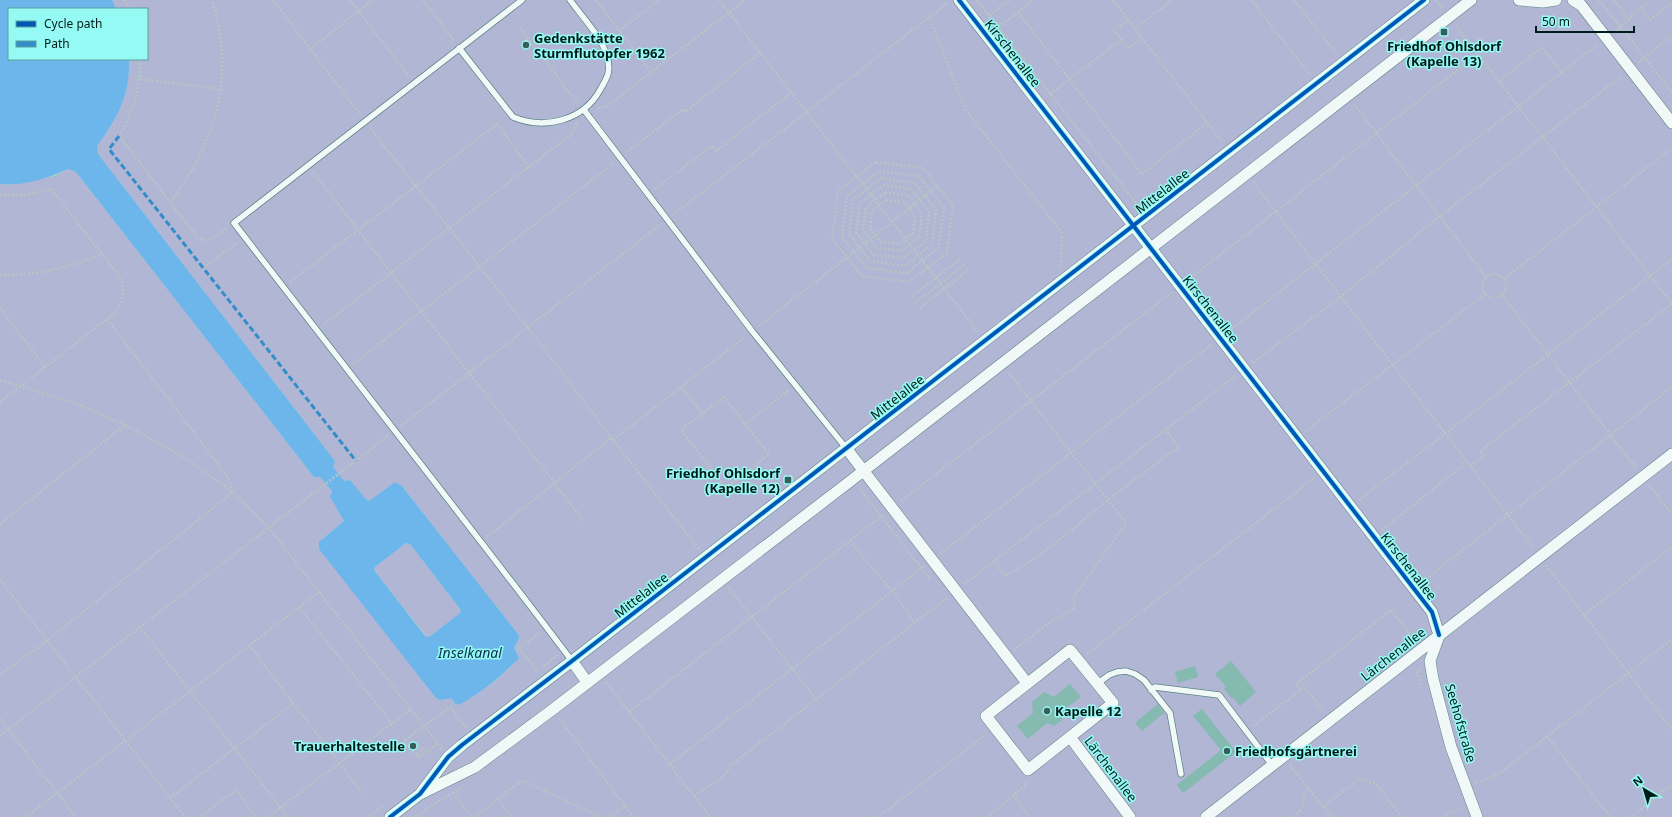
<svg xmlns="http://www.w3.org/2000/svg" width="1672" height="817" viewBox="0 0 1672 817" font-family="'Noto Sans',sans-serif">
<style>
.green{fill:#b1b6d5}
.water{fill:#6db6ec;fill-rule:evenodd}
.building{fill:#84baaf}
.lines{fill:none;stroke-linecap:round;stroke-linejoin:round}
.lane-casing{stroke:#5a8582;stroke-width:7}
.street-casing{stroke:#5a8582;stroke-width:12}
.path{stroke:#b6c6c4;stroke-width:2.5;stroke-dasharray:2 2;stroke-linecap:butt}
.lane{stroke:#f1f9f8;stroke-width:5.5}
.street{stroke:#f1f9f8;stroke-width:11}
.quiet{stroke:#328dc9;stroke-width:3;stroke-dasharray:6 3;stroke-linecap:butt}
.cycleway-casing{stroke:#95faf3;stroke-width:6}
.cycleway{stroke:#0057b8;stroke-width:4}
.poi-dot{fill:#385d5a;stroke:#95faf3;stroke-width:1.5}
.labels{text-anchor:middle;stroke-width:3;stroke-linejoin:round;paint-order:stroke}
.poi-label{font-size:13px;font-weight:bold;fill:#001c1a;stroke:#95faf3;text-anchor:start}
.street-label{font-size:13px;fill:#001c1a;stroke:#95faf3}
.water-label{font-size:14px;font-style:italic;fill:#0d2f4e;stroke:#95faf3}
</style>
<rect width="100%" height="100%" fill="#9fd6d1"/>
<path class="green" d="M112 0H1672V817H0V184L8 185 55 176 68 169 76 172 314 477H320L332 491 330 497 344 521 320 541 318 547 442 700 446 698H451L457 705C479 694 505 676 519 657L514 648 519 638 518 634 401 485 395 482 369 501 366 499 350 480 344 481 333 467 335 461 98 154 97 146C118 120 130 92 129 59H147V9H116Z
M406 543 410 544 461 610 460 613 429 637 426 636 374 570 375 567Z"/>
<path class="water" d="M0 0H112L116 9H9V59H129C130 96 118 117 97 146L98 154 335 461 333 467 344 481 350 480 366 499 369 501 395 482 401 485 518 634 519 638 514 648 519 658C502 676 481 693 459 705L456 704 451 698 440 700 436 698 319 549V542L344 521 330 497 332 491 320 477H314L76 172 68 169C45 179 25 186 0 184ZM406 543 410 544 461 610 460 613 429 637 425 636 374 570 375 567Z"/>
<path class="building" d="M1231 661 1256 692 1240 706 1233 697 1232 699 1224 689 1226 687 1215 674Z
M1195 666 1198 677 1178 683 1175 672Z
M1070 684 1081 697 1060 713 1062 720 1054 726 1047 723 1028 739 1017 726 1033 713 1032 702 1044 692 1054 697Z
M1158 704 1164 713 1142 731 1135 723Z
M1202 709 1236 752 1183 793 1177 785 1221 750 1193 716Z"/>
<g class="lines">
<defs>
<path id="lane" d="M522 0 234 223C346 369 461 514 572 661
M459 48 513 117C544 130 583 121 600 90 608 76 611 72 607 56 603 39 580 14 570 0
M584 110 752 331 846 448
M1097 684 1109 675 1117 672 1126 671 1135 674 1144 680 1170 713 1181 774
M1151 690 1155 687 1219 695 1272 765"/>
<path id="street" d="M959 0 1432 612 1439 635
M1519 0 1543 2 1556 0
M1573 0 1581 5 1672 123
M846 448 1027 683
M1439 636 1430 661 1433 679 1451 747 1477 817
M1070 650 1113 703 1028 770 986 716Z
M572 661 587 682
M1070 737 1130 817
M420 794 475 767 552 710 853 479 1471 0
M390 817 420 794 448 757 462 745 572 661 1424 0
M1206 817 1672 454"/>
</defs>
<use href="#lane" class="lane-casing"/>
<use href="#street" class="street-casing"/>
<path class="path" d="M124 0 129 9
M273 0 360 114
M350 0 409 76
M423 0 454 41
M596 0 651 72
M719 0 978 332
M977 0 1140 208
M1113 0 1223 143
M1251 0 1310 75
M1294 0 1337 54
M1436 0 1443 9
M1599 0 1672 92
M1614 0 1629 20
M1640 7 1650 20 1672 3
M1018 12 1142 174 1207 123
M929 16 965 109 1062 233 1061 266
M989 16 1009 0
M1128 20 1114 30 1128 48 1142 38
M1456 26 1672 304
M999 27 1033 0
M520 28 578 104
M1135 29 1172 0
M619 31 659 0
M1616 31 1649 0
M310 49 373 0
M140 59C140 87 134 112 119 136L197 237C209 245 218 235 227 228
M1638 63 1672 36
M140 79 220 89
M1499 81 1542 47 1562 73
M1050 94 1121 40
M1354 104 1486 277
M598 108 606 107 745 0
M370 128 528 328 613 440 699 549
M627 152 683 109 685 112 760 53
M876 162 923 168 953 205 947 253 909 282 862 276 832 239 838 191Z
M879 171 919 176 944 208 938 248 907 273 866 268 842 236 847 196Z
M313 172 584 521
M881 178 915 183 936 210 932 244 905 266 870 261 849 234 853 200Z
M1253 182 1533 548
M883 185 911 189 929 212 926 241 903 258 874 255 856 232 860 203Z
M655 189 712 146 716 151 791 93
M885 193 908 195 922 214 919 237 901 251 877 248 863 230 866 207Z
M0 195H26L51 189 117 273C129 290 122 308 107 319
M886 200 904 202 915 216 913 233 899 244 881 242 870 228 872 211Z
M170 203C216 142 236 75 212 0
M673 215 949 2
M203 268 238 242
M1482 286a12 12 0 1 1 24 0a12 12 0 1 1-24 0Z
M0 275C35 276 70 267 102 254
M1504 279 1672 148
M1188 280 1478 54
M290 282 497 124 529 167
M1502 295 1636 468
M911 297 960 259
M915 303 964 265
M0 308 45 367
M920 308 968 270
M323 325 573 133 577 123
M759 326 938 186
M1229 331 1597 45
M1253 363 1340 297 1440 216 1622 76
M353 364 614 163
M1009 373 1126 523 1074 597V608L1065 615 1053 620 1014 650
M0 380 75 403 125 425
M681 387 703 414
M0 402 107 319 228 477 233 492 47 641 0 675
M745 424 769 454 726 488 681 430 724 397 745 424 789 390
M401 426 661 224
M1306 431 1485 294
M613 440 745 337
M1470 466 1484 456 1480 451 1672 304
M1649 485 1672 514
M859 488 930 579
M1359 500 1672 259
M901 501 1171 293
M0 524 125 425 182 456 233 492 269 528 442 749
M1382 530 1467 462
M487 537 611 438
M850 541 892 591 915 623
M940 554 1212 344
M994 561 1005 576C1044 556 1074 527 1108 500 1131 482 1155 465 1179 447L1165 429
M1546 565 1672 730
M0 580 185 817
M1422 582 1672 387
M964 584 1237 375
M729 588 816 699
M299 607 392 723
M1584 615 1672 547
M249 645 362 793
M1087 654 1314 478
M544 666 557 655
M1420 669 1417 671 1421 685
M537 671 519 648 540 633
M1300 681 1324 712
M606 682 710 817
M629 712 883 515
M559 718 625 806
M0 719 76 817
M1253 726 1301 690 1296 684 1391 610 1415 640
M0 736 140 627
M1547 736 1610 817
M409 748 416 743 423 750 416 755 419 758 438 743
M413 753 404 741 450 707 466 727
M670 764 924 566
M1290 765 1331 817
M1476 783 1499 774 1672 639
M453 793 472 817
M1013 795 1030 817
M694 796 724 776 730 766 948 597
M170 798 294 703
M498 799 511 817
M1323 807 1359 779 1375 783 1402 817
M26 817 319 592
M200 817 236 790 256 817
M268 817 411 709
M288 817 140 627 389 435
M368 817 384 805
M415 817 429 807 461 789
M475 817 522 780 600 817
M609 817 625 806 633 817
M878 817 987 734
M987 817 1026 785 1027 780
M1294 817 1302 809 1305 793 1309 789
M1443 817 1448 813 1462 808
M1631 817 1672 784"/>
<use href="#lane" class="lane"/>
<use href="#street" class="street"/>
<path class="quiet" d="M119 136 109 149 356 461"/>
<defs>
<path id="cycleway" d="M959 0 1432 612 1439 635
M390 817 420 794 448 757 462 745 572 661 1424 0"/>
</defs>
<use href="#cycleway" class="cycleway-casing"/>
<use href="#cycleway" class="cycleway"/>
</g>
<g class="poi-dot">
<rect x="1440" y="28" width="8" height="8" rx="2"/>
<circle cx="526" cy="45" r="4"/>
<rect x="784" y="476" width="8" height="8" rx="2"/>
<circle cx="1047" cy="711" r="4"/>
<circle cx="413" cy="746" r="4"/>
<circle cx="1227" cy="751" r="4"/>
</g>
<g class="labels">
<g class="poi-label">
<text x="534" y="43">Gedenkstätte<tspan x="534" dy="15">Sturmflutopfer 1962</tspan></text>
<text x="1444" y="51" text-anchor="middle">Friedhof Ohlsdorf<tspan x="1444" dy="15">(Kapelle 13)</tspan></text>
<text x="780" y="478" text-anchor="end">Friedhof Ohlsdorf<tspan x="780" dy="15">(Kapelle 12)</tspan></text>
<text x="1055" y="716">Kapelle 12</text>
<text x="405" y="751" text-anchor="end">Trauerhaltestelle</text>
<text x="1235" y="756">Friedhofsgärtnerei</text>
</g>
<g class="street-label">
<text transform="translate(1013 53) rotate(52)" y="5">Kirschenallee</text>
<text transform="translate(1162 191) rotate(-38)" y="5">Mittelallee</text>
<text transform="translate(1211 309) rotate(52)" y="5">Kirschenallee</text>
<text transform="translate(897 397) rotate(-38)" y="5">Mittelallee</text>
<text transform="translate(1409 566) rotate(52)" y="5">Kirschenallee</text>
<text transform="translate(641 595) rotate(-38)" y="5">Mittelallee</text>
<text transform="translate(1393 654) rotate(-38)" y="5">Lärchenallee</text>
<text transform="translate(1461 723) rotate(74)" y="5">Seehofstraße</text>
<text transform="translate(1111 769) rotate(53)" y="5">Lärchenallee</text>
</g>
<g class="water-label">
<text x="470" y="658">Inselkanal</text>
</g>
</g>
<rect x="8" y="8" width="140" height="52" fill="#95faf3" stroke="#59a19c"/>
<rect x="16" y="21" width="20" height="6" fill="#0057b8" stroke="#59a19c"/>
<text x="44" y="28" font-size="12" fill="#001c1a">Cycle path</text>
<rect x="16" y="41" width="20" height="6" fill="#328dc9" stroke="#59a19c"/>
<text x="44" y="48" font-size="12" fill="#001c1a">Path</text>
<g transform="translate(1644 789) rotate(322)" stroke="#95faf3" stroke-width="3" paint-order="stroke">
<path d="M0-3L7 15L0 10L-7 15Z" fill="#001c1a"/>
<text y="-6" font-size="11" font-weight="bold" text-anchor="middle" fill="#001c1a">N</text>
</g>
<path d="M1536 26v6h98v-6" fill="none" stroke="#001c1a" stroke-width="2"/>
<text x="1542" y="26" font-size="12" fill="#001c1a" stroke="#95faf3" stroke-width="3" paint-order="stroke">50 m</text>
</svg>
